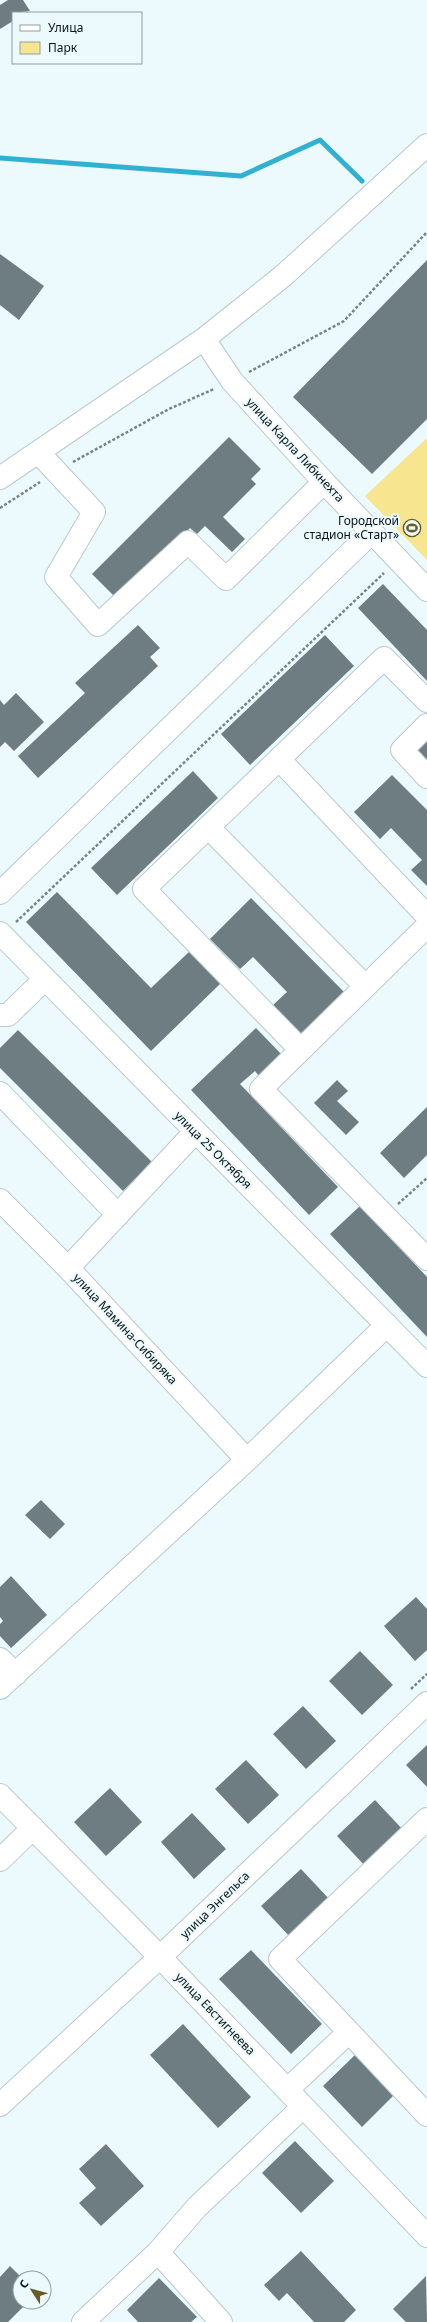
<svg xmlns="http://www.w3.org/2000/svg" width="427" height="2322" viewBox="0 0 427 2322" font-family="'Noto Sans',sans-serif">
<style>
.green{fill:#f7e68f}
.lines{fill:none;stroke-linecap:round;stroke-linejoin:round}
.stream{stroke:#30b1d1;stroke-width:5}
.building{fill:#6d7d82}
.minor-casing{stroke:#b9c9cf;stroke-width:24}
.major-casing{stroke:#b9c9cf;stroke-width:24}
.path{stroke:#798386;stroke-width:2.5;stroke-dasharray:3 2;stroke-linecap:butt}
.minor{stroke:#fff;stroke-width:22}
.major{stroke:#fff;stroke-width:22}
.labels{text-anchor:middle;stroke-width:4;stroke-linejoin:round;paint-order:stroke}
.street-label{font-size:12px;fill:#0c1214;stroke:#ecfafe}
.poi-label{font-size:12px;fill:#0c1214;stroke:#ecfafe;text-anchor:end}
</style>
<rect width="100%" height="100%" fill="#ecfafe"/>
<path class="green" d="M427 438V560L365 496Z"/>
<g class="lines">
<path class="stream" d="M0 158 241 176 320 140 362 181"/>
</g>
<path class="building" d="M8 0H23L30 11 13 13V21L0 29V5Z
M0 254 44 286 19 320 0 305Z
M427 260V419L372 474 293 397Z
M229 437 261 469 251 479 256 484 223 517 245 539 232 552 205 526 197 534 190 528 118 600 92 574Z
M383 584 427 630V681L358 608Z
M138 625 160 648 150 657 158 666 38 778 18 756 85 693 75 683Z
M325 635 354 666 250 765 221 734Z
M16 693 44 722 14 751 5 742 0 747V700L4 705Z
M427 739V767L413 753Z
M193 771 218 798 117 895 91 868Z
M392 775 427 810V886L411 870 422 860 391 828 380 839 354 812Z
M57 892 151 988 190 951 221 983 151 1051 26 922Z
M251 898 345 993 302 1035 273 1005 287 992 253 957 240 969 210 939Z
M256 1028 282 1055 259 1076 255 1071 240 1084 338 1187 309 1215 191 1090Z
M18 1030 152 1162 123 1191 0 1068V1048Z
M337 1080 348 1091 337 1101 359 1122 346 1135 314 1103Z
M427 1107V1155L404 1178 380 1153Z
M360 1206 427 1277V1337L330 1234Z
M41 1500 65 1524 50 1539 25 1515Z
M11 1576 47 1615 11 1648 0 1636V1624L3 1621 0 1617V1587Z
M416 1597 427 1609V1650L415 1661 384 1626Z
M360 1651 393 1685 362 1715 329 1681Z
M303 1706 336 1741 306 1769 273 1734Z
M427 1745V1787L406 1765Z
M246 1760 279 1795 248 1824 215 1789Z
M110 1788 142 1822 106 1856 74 1822Z
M375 1800 405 1832 367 1868 337 1836Z
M192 1813 226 1849 194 1879 161 1842Z
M301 1869 331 1901 291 1938 261 1906Z
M251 1950 322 2024 291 2054 219 1979Z
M183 2024 251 2097 218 2128 150 2055Z
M356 2054 395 2094 362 2127 323 2086Z
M295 2141 334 2181 301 2213 262 2173Z
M106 2144 144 2186 101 2226 79 2203 96 2188 79 2169Z
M301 2251 356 2310 344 2322H314L287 2293 279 2301 264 2285Z
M10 2266 22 2278H20V2302H28L8 2322H0V2277Z
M426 2276 427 2322H406L393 2309Z
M159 2278 197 2317 191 2322H138L127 2310Z"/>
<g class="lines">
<defs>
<path id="minor" d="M204 339 232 381 324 482 427 590
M39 453 94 512 56 577 98 625 188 542 226 579 324 482
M0 478 204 339 283 276 427 145
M427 725 402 750 427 777
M279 759 427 916
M208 827 365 986
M0 893 372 532
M427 926 261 1089 427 1259
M0 933 427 1366
M0 1015H8L45 979
M300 1049 144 889 384 658 427 701
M0 1093 118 1215
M0 1200 68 1268 247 1460
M68 1268 195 1132
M0 1659 16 1674
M0 1688 247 1460 387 1325
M0 1860 33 1828
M349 2032 280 1959 427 1819
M287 2090 349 2032 427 2115
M0 2105 160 1957
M83 2322 158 2252
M221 2322 158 2252 197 2207 303 2107"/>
<path id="major" d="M0 1795 160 1957 427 2236
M160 1957 427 1703"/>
</defs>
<use href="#minor" class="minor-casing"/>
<use href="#major" class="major-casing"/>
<path class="path" d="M249 372 344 321 427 232
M73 462 169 409 214 389
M0 508 40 482
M16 922 384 573
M398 1204 427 1178
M411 1689 427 1674"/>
<use href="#minor" class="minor"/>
<use href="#major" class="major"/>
</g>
<defs>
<symbol id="stadium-ring" viewBox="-11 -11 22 22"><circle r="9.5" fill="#ecfafe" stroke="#665c28" stroke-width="1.5"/><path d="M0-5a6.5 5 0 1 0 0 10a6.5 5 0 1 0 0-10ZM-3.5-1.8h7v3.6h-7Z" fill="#665c28"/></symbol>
</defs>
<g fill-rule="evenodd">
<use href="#stadium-ring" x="402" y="518" width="20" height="20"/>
</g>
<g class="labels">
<g class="street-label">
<text transform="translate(295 450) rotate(47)" y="4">улица Карла Либкнехта</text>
<text transform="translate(213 1150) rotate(45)" y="4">улица 25 Октября</text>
<text transform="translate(125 1329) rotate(47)" y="4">улица Мамина-Сибиряка</text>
<text transform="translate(215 1905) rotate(-44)" y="4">улица Энгельса</text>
<text transform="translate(215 2014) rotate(46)" y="4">улица Евстигнеева</text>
</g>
<g class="poi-label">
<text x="399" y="525">Городской<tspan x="399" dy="14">стадион «Старт»</tspan></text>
</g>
</g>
<rect x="12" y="12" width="130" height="52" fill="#ecfafe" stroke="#929da0"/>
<rect x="20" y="25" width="20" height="6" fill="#ffffff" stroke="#929da0"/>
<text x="48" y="32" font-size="12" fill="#0c1214">Улица</text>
<rect x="20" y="42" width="20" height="12" fill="#f7e68f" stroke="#929da0"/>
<text x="48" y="52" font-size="12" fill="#0c1214">Парк</text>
<g transform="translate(32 2290) rotate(306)"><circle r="19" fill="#ecfafe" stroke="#929da0"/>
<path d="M0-3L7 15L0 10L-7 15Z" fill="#665c28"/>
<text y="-6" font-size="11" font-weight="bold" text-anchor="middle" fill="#0c1214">С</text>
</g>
</svg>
